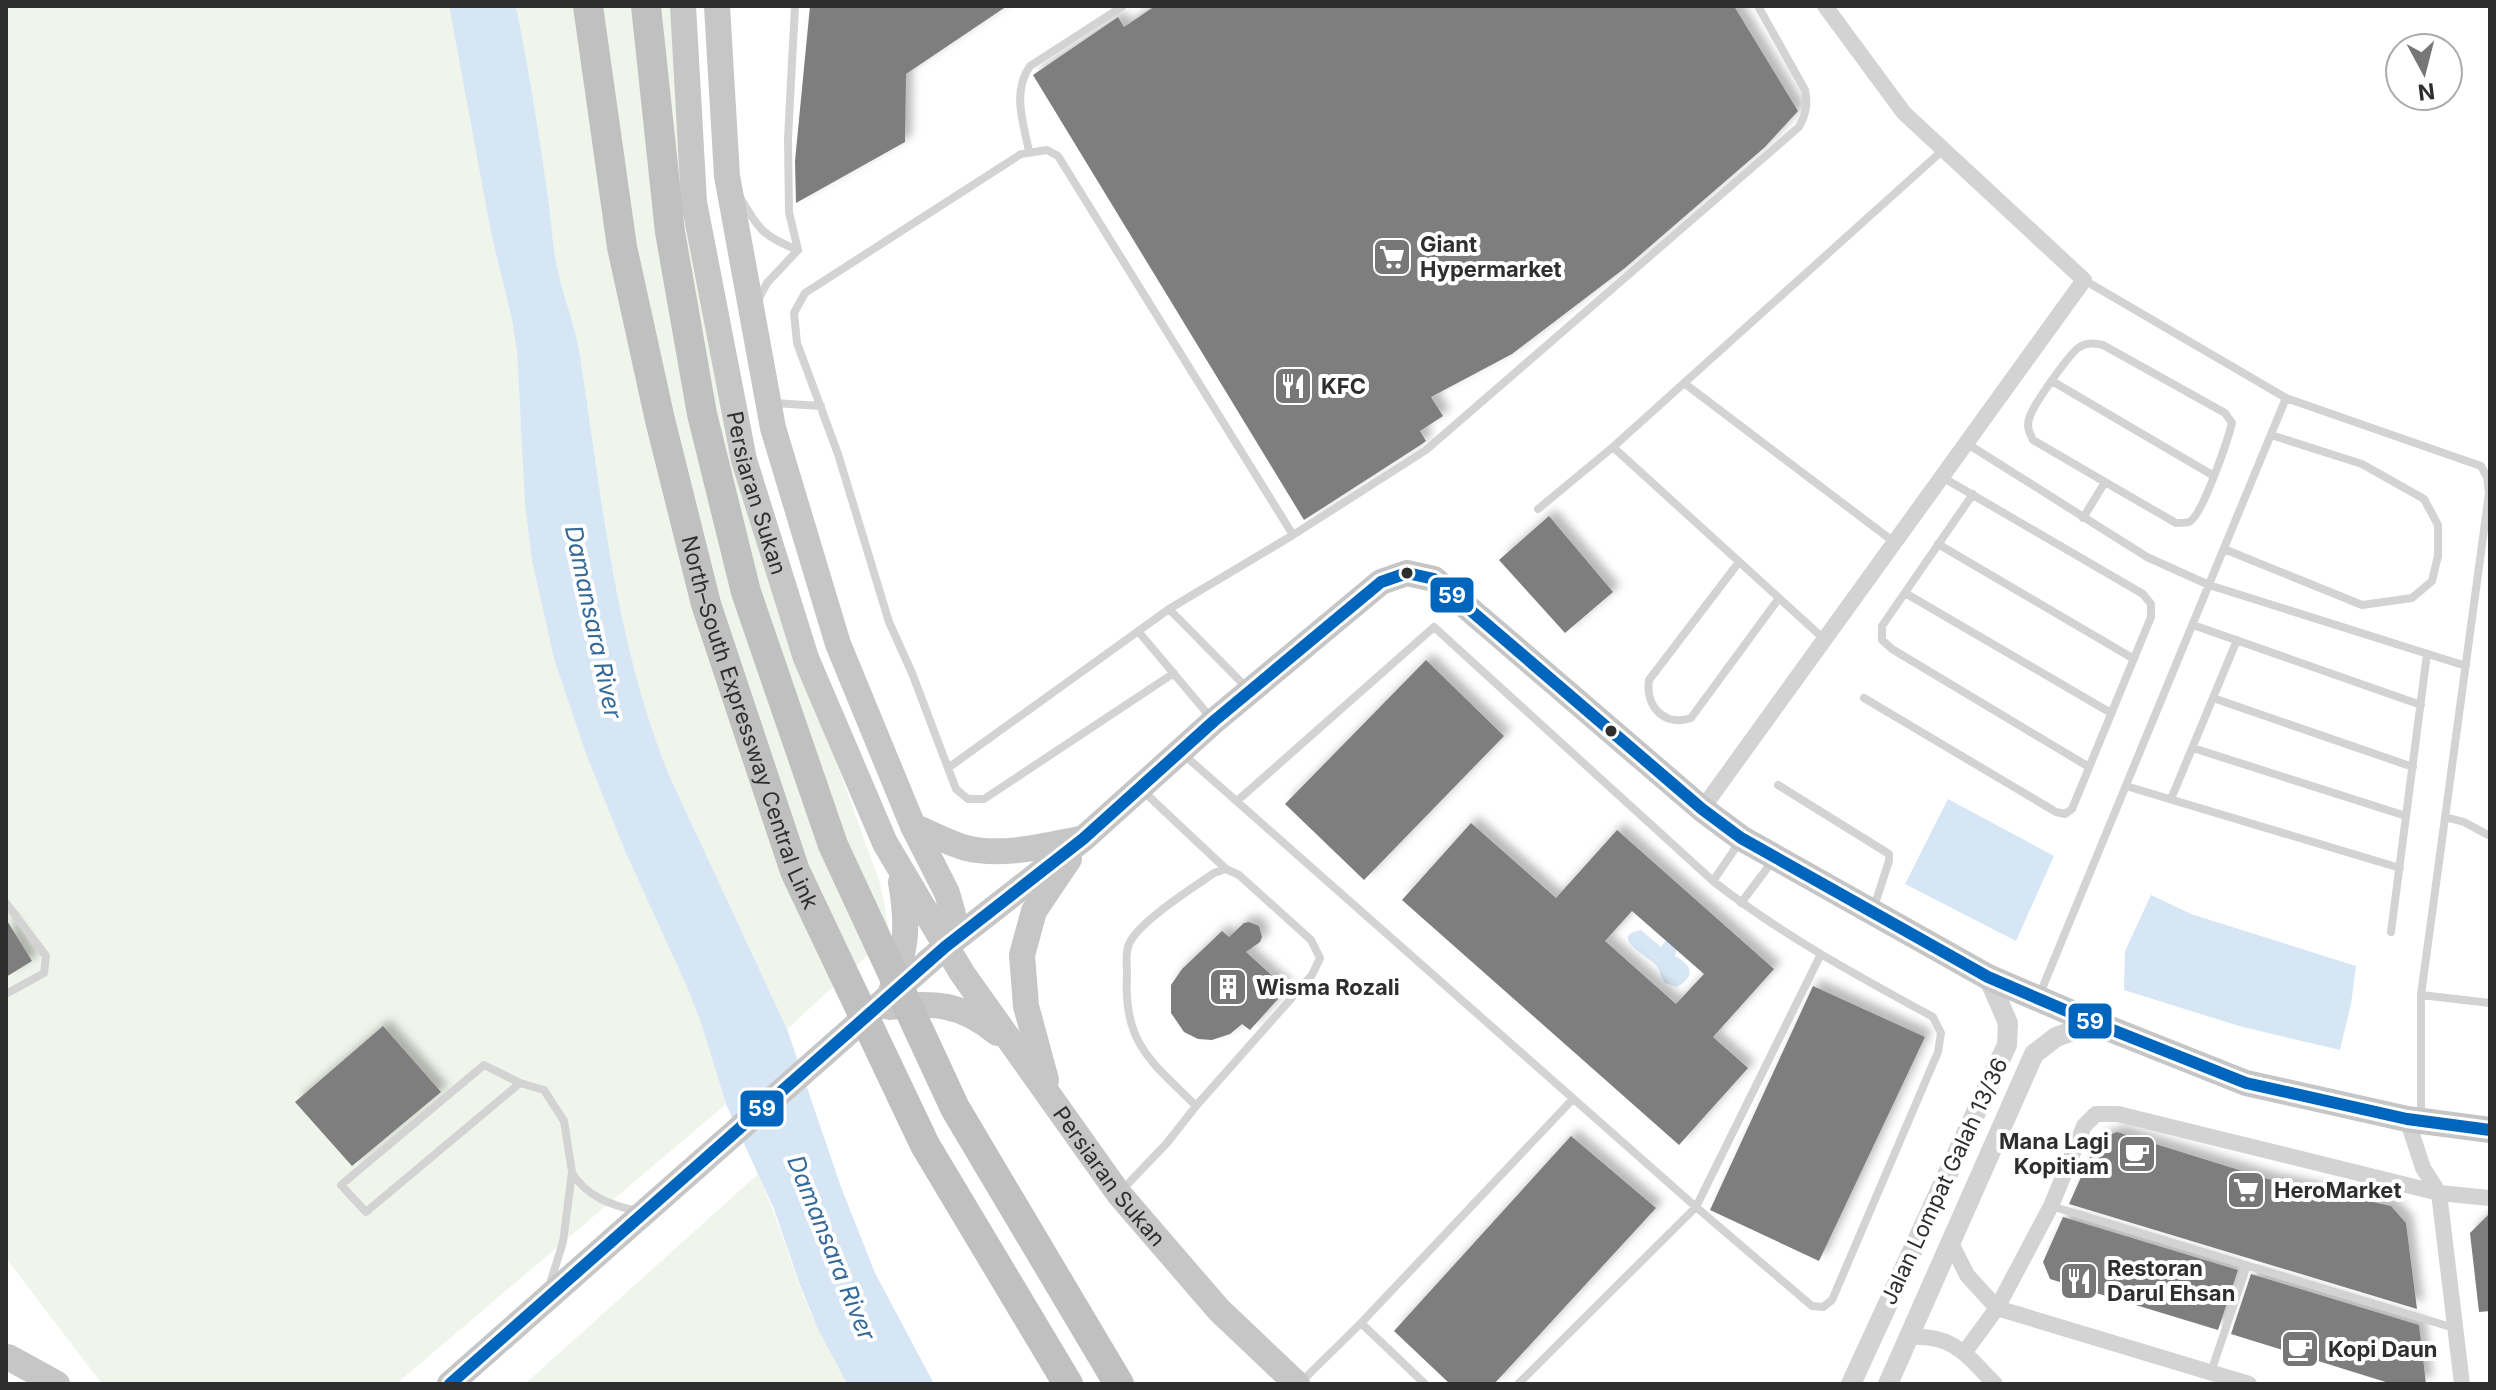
<svg xmlns="http://www.w3.org/2000/svg" width="2496" height="1390" viewBox="0 0 2496 1390" font-family="Inter,sans-serif">
<style>
.green{fill:#f0f5eb}
.water{fill:#d6e6f4}
.building{fill:#7e7e7e;fill-rule:evenodd;filter:url(#shadow)}
.lines{fill:none;stroke-linecap:round;stroke-linejoin:round}
.service{stroke:#d3d3d3;stroke-width:8}
.minor{stroke:#d3d3d3;stroke-width:16}
.tertiary{stroke:#d3d3d3;stroke-width:20}
.primary{stroke:#c6c6c6;stroke-width:26}
.motorway-bridge{stroke:#c0c0c0;stroke-width:30}
.bus-1-casing{stroke:#fff;stroke-width:18}
.bus-1{stroke:#0065bd;stroke-width:12}
.bus-dot{fill:#2e2e2e;stroke:#fff;stroke-width:3}
.labels{text-anchor:middle;stroke-width:8;stroke-linejoin:round;paint-order:stroke}
.poi-label{font-size:22px;font-weight:bold;fill:#2e2e2e;stroke:#fff;text-anchor:start}
.street-label{font-size:22px;fill:#2e2e2e;stroke:#fff}
.water-label{font-size:24px;font-style:italic;fill:#356998;stroke:#fff}
.line-badge{stroke:#fff;stroke-width:3}
.badge-label{font-size:22px;text-anchor:middle;font-weight:bold;fill:#fff}
</style>
<defs>
<filter id="shadow"><feDropShadow dx="7" dy="-7" stdDeviation="4" flood-color="#0004"/></filter>
</defs>
<rect width="100%" height="100%" fill="#fff"/>
<path class="green" d="M6 6H449L491 233 512 320 517 352 525 505 532 561 554 659 586 754 625 851 687 987 702 1026 726 1104 396 1384H102L6 1258Z
M516 6H680L702 195 798 656 880 883 890 935 787 1029 669 775C615 641 602 498 580 356 576 328 565 302 559 275 552 249 552 223 548 197 539 133 529 69 516 6Z
M758 1174C774 1210 786 1247 799 1284 812 1319 830 1351 847 1384H525Z"/>
<path class="water" d="M449 6H516C529 69 539 133 548 197 552 223 552 249 559 275 565 302 576 328 580 356 602 498 615 641 669 775L787 1029 841 1187 875 1273 934 1384H847L818 1329 800 1285 774 1209 726 1104 702 1026 687 987 625 851 586 754 554 659 532 561 525 505 517 352 512 320 491 233Z
M1948 799 2054 856 2016 941 1905 884Z
M2151 895 2191 914 2356 966 2351 1004 2340 1050 2239 1026 2124 990 2125 951Z
M1641 930 1661 947 1666 940 1678 945 1675 956C1692 965 1696 976 1677 987L1665 983C1661 978 1660 970 1656 965 1649 957 1607 936 1641 930Z"/>
<path class="building" d="M810 6H1007L906 74 905 142 796 203 795 161Z
M1155 6H1734L1798 111 1765 147 1625 268 1512 354 1431 397 1443 416 1420 431 1426 441 1422 444 1304 520 1033 75 1118 17 1124 27Z
M1549 516 1613 592 1565 633 1499 560Z
M1426 660 1504 736 1364 880 1285 804Z
M1471 823 1556 898 1617 830 1774 969 1713 1037 1748 1068 1679 1145 1402 900ZM1632 911 1704 974 1676 1004 1605 941Z
M6 919 32 961 6 977Z
M1249 922 1259 926 1262 937 1260 942 1246 952 1287 989 1250 1030 1242 1024 1230 1034 1212 1040 1198 1039 1184 1032 1171 1013V985L1182 969 1222 931 1229 937 1244 923Z
M1813 986 1925 1037 1819 1261 1710 1210Z
M383 1026 441 1092 352 1166 295 1102Z
M2117 1132 2268 1179 2391 1206 2406 1223 2417 1309 2069 1204 2098 1139Z
M1571 1136 1656 1208 1494 1384H1450L1394 1331Z
M2490 1213V1311L2479 1312 2470 1233Z
M2063 1217 2238 1270 2218 1330 2050 1279 2043 1262Z
M2251 1274 2419 1325 2426 1384H2392L2231 1334Z"/>
<g class="lines">
<path class="service" d="M795 6 788 139 789 212 798 250
M1047 150 1058 156 1293 535 1169 609 948 768 912 673 889 622 838 454 797 343 794 313 805 293 1021 154Z
M1029 151C1023 122 1012 92 1030 66L1123 6
M741 199C759 230 764 237 798 250
M2084 280 2286 398 2481 466 2487 477 2489 493 2421 995V1116
M757 302 767 283 798 250
M2052 381 2214 476
M1684 383 1894 542
M774 403 821 406
M1966 443 2147 557 2209 585 2466 666
M1973 494 1882 626V640L1892 649 2089 767
M1538 509 1613 447
M2083 518 2105 482 2033 440C2029 432 2026 426 2030 416 2034 404 2068 356 2078 348 2087 342 2094 343 2103 345L2225 413 2232 423C2228 439 2202 517 2189 522 2188 523 2177 523 2176 523L2105 482
M1293 535 1426 450 1799 127C1806 114 1808 104 1805 90L1758 6
M1938 544 2134 659
M2224 549 2362 605 2412 598 2432 581 2438 556V525L2424 499 2362 464 2271 435
M1739 562 1649 680C1645 707 1665 727 1691 718L1779 598
M1905 593 2111 713
M1169 609 1247 688
M2193 625 2421 705
M1138 631 1211 718
M1824 639 1613 447 1943 150
M1864 698 2056 812 2065 814 2072 809 2151 617V604L2143 594 1942 477
M2213 698 2413 767
M2193 748 2406 816
M1182 753 1696 1207 1812 1306 1823 1307 1832 1300 1938 1052 1941 1033 1933 1017C1856 975 1782 935 1713 881L1434 627 1237 801
M948 768 956 789 968 799H984L1174 673
M1778 785 1889 854V861L1874 907
M2126 786 2400 868
M1143 791 1226 869
M2171 799 2237 640
M2445 817 2464 822 2490 836
M1226 869 1239 875 1311 940 1320 958 1312 975 1196 1106C1152 1062 1123 1044 1127 975 1127 966 1125 952 1129 944 1138 922 1194 887 1214 873Z
M1713 881 1739 843
M6 903 46 956 44 973 6 994
M1741 903 1774 859
M2391 932 2427 654
M2421 995 2490 1003
M2039 996 2286 398
M484 1065 520 1083 366 1212 341 1185Z
M520 1083 544 1090 564 1121 572 1172 563 1242 549 1287
M572 1173C587 1197 611 1205 637 1211
M1122 1190 1167 1143 1196 1106
M2051 1206 2454 1328
M1361 1323 1425 1384
M2211 1372 2247 1265
M1299 1384 1361 1323 1573 1099
M1518 1384 1696 1207 1820 956"/>
<path class="minor" d="M1702 809 2084 280 1904 113 1825 6
M2407 1119 2423 1168 2439 1193 2462 1384
M1950 1241 1967 1275 1997 1308 2249 1384
M1909 1337C1955 1335 1965 1354 1995 1384
M1964 1353 1997 1308 2051 1206 2084 1126 2096 1114H2118L2439 1193 2490 1198"/>
<path class="tertiary" d="M1851 1384 2007 1045 2008 1023 1988 977
M1888 1384 2034 1054 2056 1037 2095 1023"/>
<g class="primary">
<path id="s1" d="M683 6 694 202 744 460 806 658 885 843 962 973 1119 1194 1219 1310 1297 1384"/>
<path d="M717 6 727 176 773 428 838 644 913 826 947 893 953 914 945 947"/>
<path d="M913 826C930 833 948 843 966 848 1002 857 1044 846 1080 839"/>
<path d="M891 992C906 947 909 930 901 882"/>
<path d="M889 1007C933 1002 962 1003 997 1033"/>
<path d="M1046 1080 1026 1006 1022 955 1034 911 1069 859"/>
<path d="M8 1357 57 1384"/>
<path d="M450 1384 945 947 1083 839 1214 721 1381 582 1407 573 1434 579 1702 809 1741 838 1988 977 2095 1023 2246 1083 2407 1119 2490 1130"/>
</g>
<g class="motorway-bridge">
<path id="s2" d="M588 6 622 247 660 420 706 604 795 871 925 1145 1068 1384"/>
<path d="M646 6 670 232 702 414 746 592 833 845 955 1108 1119 1384"/>
</g>
<defs>
<path id="bus-1" d="M450 1384 945 947 1083 839 1214 721 1381 582 1407 573 1434 579 1702 809 1741 838 1988 977 2095 1023 2246 1083 2407 1119 2490 1130"/>
</defs>
<use href="#bus-1" class="bus-1-casing"/>
<use href="#bus-1" class="bus-1"/>
</g>
<defs>
<symbol id="supermarket-square" viewBox="-11 -11 22 22"><rect x="-9" y="-9" width="18" height="18" rx="4" fill="#777" stroke="#fff"/><path d="M-6-5.5h2.5l.6 2H6L4.5 2H-2.5L-4.4-4H-6ZM-1.5 3.2a1.3 1.3 0 1 0 .1 0ZM3 3.2a1.3 1.3 0 1 0 .1 0Z" fill="#fff"/></symbol>
<symbol id="restaurant-square" viewBox="-11 -11 22 22"><rect x="-9" y="-9" width="18" height="18" rx="4" fill="#777" stroke="#fff"/><path d="M-5-6h1v4h1v-4h1v4h1v-4h1v5L-1.5 .5V6h-2V.5L-5-1ZM5-6V6H3V1.5H1.5Q1.5-4 5-6Z" fill="#fff"/></symbol>
<symbol id="building-square" viewBox="-11 -11 22 22"><rect x="-9" y="-9" width="18" height="18" rx="4" fill="#777" stroke="#fff"/><path d="M-4-6H4V6H1V3H-1V6H-4ZM-2.5-4.3h1.7v1.8h-1.7ZM.8-4.3h1.7v1.8H.8ZM-2.5-1h1.7V.8h-1.7ZM.8-1h1.7V.8H.8Z" fill="#fff"/></symbol>
<symbol id="cafe-square" viewBox="-11 -11 22 22"><rect x="-9" y="-9" width="18" height="18" rx="4" fill="#777" stroke="#fff"/><path d="M-5.5-4.5H6V0H3Q3 3.5 0 3.5H-2.5Q-5.5 3.5-5.5 0ZM3-3.2v2h1.7v-2ZM-6 4.5H4V6H-6Z" fill="#fff"/></symbol>
</defs>
<g fill-rule="evenodd">
<use href="#supermarket-square" x="1370" y="235" width="44" height="44"/>
<use href="#restaurant-square" x="1271" y="364" width="44" height="44"/>
<use href="#building-square" x="1206" y="965" width="44" height="44"/>
<use href="#cafe-square" x="2115" y="1132" width="44" height="44"/>
<use href="#supermarket-square" x="2224" y="1168" width="44" height="44"/>
<use href="#restaurant-square" x="2057" y="1259" width="44" height="44"/>
<use href="#cafe-square" x="2278" y="1327" width="44" height="44"/>
</g>
<g class="bus-dot">
<circle cx="1407" cy="573" r="7"/>
<circle cx="1611" cy="731" r="7"/>
</g>
<g class="labels">
<g class="poi-label">
<text x="1420" y="252">Giant<tspan x="1420" dy="25">Hypermarket</tspan></text>
<text x="1321" y="394">KFC</text>
<text x="1256" y="995">Wisma Rozali</text>
<text x="2109" y="1149" text-anchor="end">Mana Lagi<tspan x="2109" dy="25">Kopitiam</tspan></text>
<text x="2274" y="1198">HeroMarket</text>
<text x="2107" y="1276">Restoran<tspan x="2107" dy="25">Darul Ehsan</tspan></text>
<text x="2328" y="1357">Kopi Daun</text>
</g>
<g class="street-label">
<text dy="8" stroke="none"><textPath href="#s1" startOffset="494">Persiaran Sukan</textPath></text>
<text dy="8" stroke="none"><textPath href="#s2" startOffset="736">North–South Expressway Central Link</textPath></text>
<text dy="8" stroke="none"><textPath href="#s1" startOffset="1270">Persiaran Sukan</textPath></text>
<text transform="translate(1944 1181) rotate(-65)" y="8">Jalan Lompat Galah 13/36</text>
</g>
<g class="water-label">
<text transform="translate(593 622) rotate(78)" y="8">Damansara River</text>
<text transform="translate(831 1248) rotate(68)" y="8">Damansara River</text>
</g>
</g>
<g class="line-badge">
<rect x="1429" y="576" width="46" height="38" rx="8" fill="#0065bd"/>
<rect x="2067" y="1002" width="46" height="38" rx="8" fill="#0065bd"/>
<rect x="739" y="1089" width="46" height="39" rx="8" fill="#0065bd"/>
</g>
<g class="badge-label">
<text x="1452" y="603">59</text>
<text x="2090" y="1029">59</text>
<text x="762" y="1116">59</text>
</g>
<rect width="2496" height="1390" fill="none" stroke="#2e2e2e" stroke-width="16"/>
<g transform="translate(2424 72) rotate(173)"><circle r="38" fill="#ffffff" stroke="#ababab" stroke-width="2"/>
<path d="M0-6L14 30L0 20L-14 30Z" fill="#777777"/>
<text y="-12" font-size="22" font-weight="bold" text-anchor="middle" fill="#2e2e2e">N</text>
</g>
</svg>
